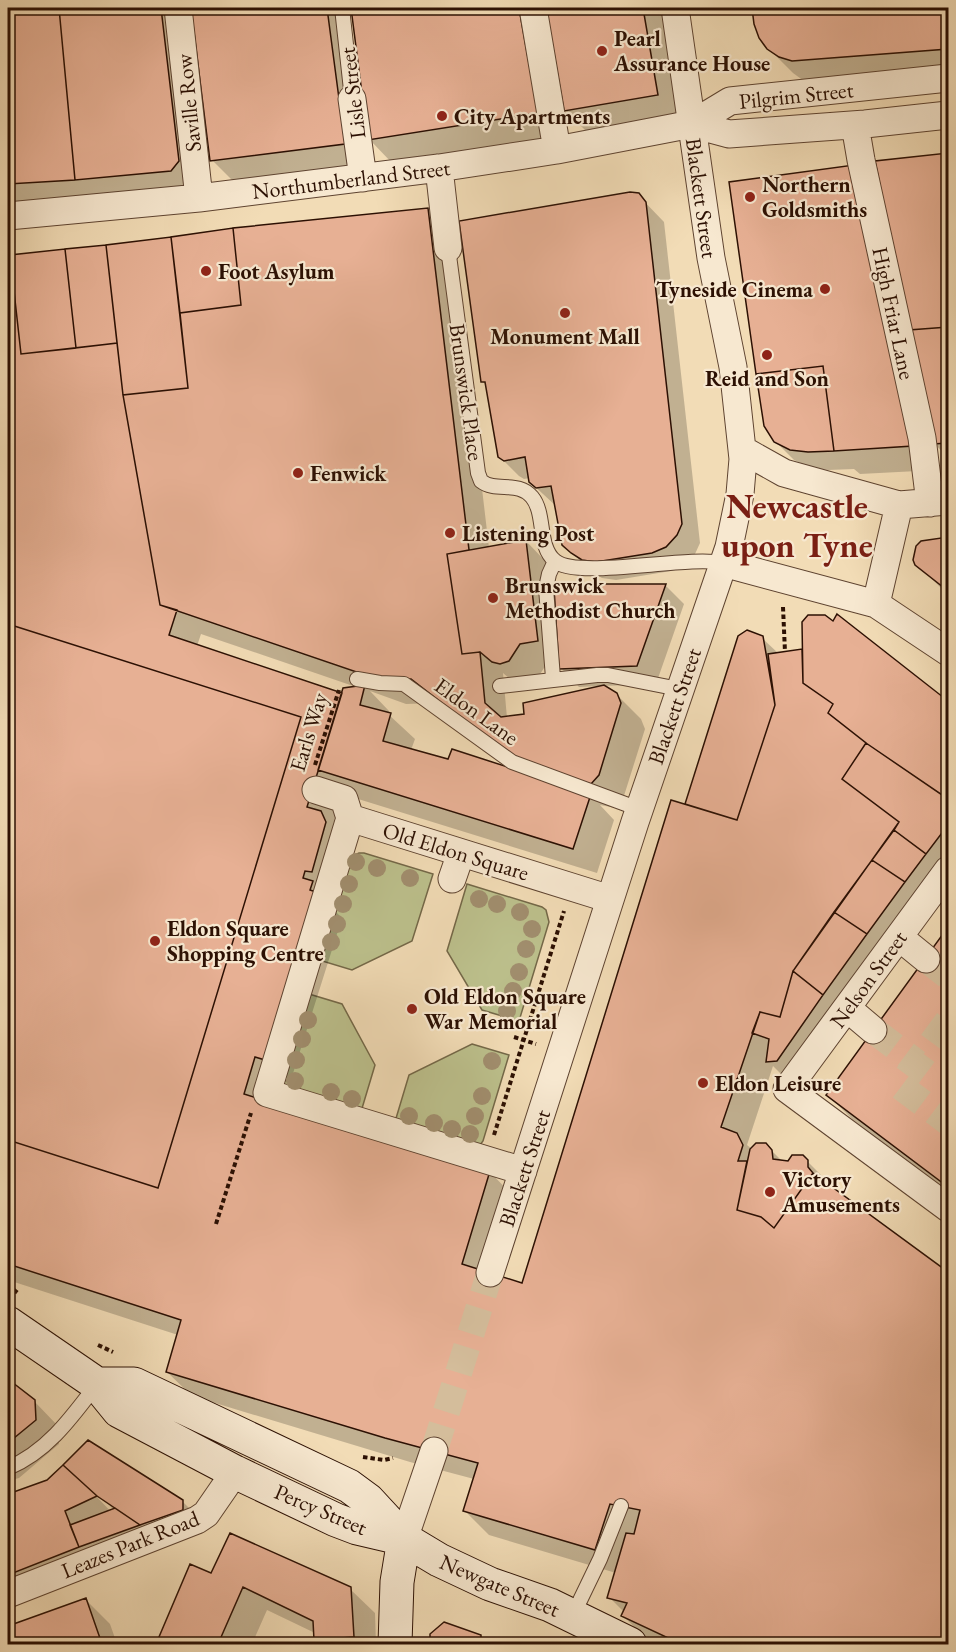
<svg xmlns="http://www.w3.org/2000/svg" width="956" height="1652" viewBox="0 0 956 1652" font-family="'EB Garamond',serif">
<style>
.green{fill:#bcc08c;stroke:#746848;stroke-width:1.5}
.shadow{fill:#0003;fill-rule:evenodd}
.building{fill:#e7b094;stroke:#2c1003;stroke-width:1.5}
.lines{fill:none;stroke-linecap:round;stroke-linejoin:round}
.street-tunnel{stroke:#d4bd9b;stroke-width:27;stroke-dasharray:27 14;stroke-linecap:butt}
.lane-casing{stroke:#5e4330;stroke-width:16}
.street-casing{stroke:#5e4330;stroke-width:29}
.secondary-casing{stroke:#2c1003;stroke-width:35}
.path{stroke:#2c1003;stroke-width:4;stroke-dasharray:4.5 3;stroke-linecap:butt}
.lane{stroke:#f7e8d0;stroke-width:14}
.street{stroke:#f7e8d0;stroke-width:27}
.secondary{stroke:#f7e8d0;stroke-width:33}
.tree{fill:#a18e6e}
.poi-dot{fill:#8f2418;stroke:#f7e8d0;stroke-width:2}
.labels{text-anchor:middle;stroke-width:4.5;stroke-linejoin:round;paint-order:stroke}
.poi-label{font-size:22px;font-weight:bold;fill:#2c1003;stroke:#f7e8d0;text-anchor:start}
.street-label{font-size:22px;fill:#2c1003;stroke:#f7e8d0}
.town-label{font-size:34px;font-weight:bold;fill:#7a1f14;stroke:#f7e8d0}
</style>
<rect width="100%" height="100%" fill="#f2dcb6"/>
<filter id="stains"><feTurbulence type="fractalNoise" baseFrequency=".00333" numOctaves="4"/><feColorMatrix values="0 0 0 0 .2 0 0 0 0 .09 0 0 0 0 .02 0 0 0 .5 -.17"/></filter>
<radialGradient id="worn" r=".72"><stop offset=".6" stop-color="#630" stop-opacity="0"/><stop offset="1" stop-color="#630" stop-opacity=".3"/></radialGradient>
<path class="green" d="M359 853H364L433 874 412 941 352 970 319 960 352 856Z
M467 884 542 907 546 910 549 922 519 1021 482 1010 447 951Z
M309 994 342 1004 375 1065 360 1115 279 1090Z
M472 1044 509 1055 483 1141 480 1145 394 1125 409 1075Z"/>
<path class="shadow" d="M8 8H182L203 186 8 209Z
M192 8H348L368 168 236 184 212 160Z
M353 8H532L561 137 393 164 369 139Z
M548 8H677L699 136 607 152 565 110Z
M754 8H948V75L804 81 793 73 768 48 756 24Z
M948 155V458L934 443 877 162Z
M731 184 937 470 860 474 854 469 828 470 811 468 794 460 775 441Z
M638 195 664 222 700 543 695 554 685 566 671 571 616 580 602 578 591 572 564 544 556 506 530 482V478L524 479 519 476 500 457 488 386 483 382Z
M428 210 452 234 489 548 526 541 550 566 554 600 665 585 684 604 656 684 602 686 616 694 641 719 645 729 623 799 616 808 600 805 614 820 597 873 342 794 333 825 345 837 335 911 342 918 290 1083 280 1080 272 1104 490 1172 514 1197 490 1274 523 1285 686 806 739 637 762 638 779 654 803 650 833 623 838 617 948 703V881L792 1085 773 1066 747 1145 752 1149 766 1145 783 1162 807 1161 832 1186V1189L948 1274V1644H657L648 1640 623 1616 625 1613 609 1597 616 1573 489 1535 465 1511 474 1479 410 1462 192 1396 167 1372 178 1335 8 1280V257L233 230ZM201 634 359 688 343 694 197 646ZM560 665 561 668 579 687 599 686 525 716 507 718 503 673 518 686 533 685 544 668ZM370 691 406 704 437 703 531 776 449 761 411 750 415 739 388 714 389 711Z
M948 538V595L922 569 927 540Z
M948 930V1192L852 1119 828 1095Z
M8 1381 34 1401 58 1426 59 1444 19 1478 8 1481Z
M47 1481 182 1501 201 1520 102 1571 8 1608V1496ZM96 1492 117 1513 115 1516 96 1496Z
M191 1566 211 1575 350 1589 375 1613 376 1644H303V1643L315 1642V1633L267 1610 252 1644H157Z
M86 1600 110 1624 117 1644H17L10 1627Z
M431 1635 480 1636 488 1644H432Z"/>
<path class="building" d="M8 8H59L75 180 8 184Z
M59 8H161L179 161 171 171 75 180Z
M191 8H327L345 144 210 161Z
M351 8H519L538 113 368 140Z
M546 8H643L658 95 564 111Z
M752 8H948V49L792 61 779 57 767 49 759 38 754 24Z
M948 153V327L909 330 875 161Z
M854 165 913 446 834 451 823 366 756 374 729 182Z
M630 192 639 193 646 202 682 524 677 535 666 547 652 553 596 562 582 560 571 553 562 545 551 486 536 488 529 482 525 457 504 461 498 457 485 382H481L459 221Z
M428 208 469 550 447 554 462 654 480 652 485 703 501 717 524 714 523 703 604 685 617 693 621 703 599 775 591 784 517 761 411 679 380 680 160 605 123 395 188 388 180 313 241 305 233 228Z
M233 228 241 305 180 313 171 237Z
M171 237 188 388 123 395 106 245Z
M106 245 117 343 76 348 65 249Z
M65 249 76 348 21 354 10 255Z
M8 255H10L21 354 117 343 123 395 160 605 177 610 169 635 342 693 307 807 321 811 326 822 312 872 305 871 303 878 313 881 310 890 319 893 265 1060 255 1057 244 1094 490 1171 462 1264 522 1283 671 800 737 820 775 705 768 654 802 649 803 683 833 704 828 713 866 743 842 779 899 822 793 971 780 1017 760 1012 721 1127 737 1133 743 1145 738 1161H747L737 1210 761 1217 774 1228 813 1173 948 1272V1644H681L621 1616 627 1603 607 1598 626 1533 634 1534 640 1510 610 1504 595 1550 463 1511 478 1463 385 1438 166 1372 181 1320 8 1264Z
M948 327V443L933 444 909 330Z
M823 366 834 451 808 452 790 450 774 442 764 426 756 374Z
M948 537V591L915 565 913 560 916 546 921 541Z
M526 540 538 641 520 644 509 661 500 664 492 662 480 652 462 654 447 554Z
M598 584H666L637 666 559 669 554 588Z
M837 614 948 701V799L866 743 828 713 833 704 803 683 802 622 808 615H825L833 621Z
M8 624 301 717 158 1188 8 1140Z
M747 630 763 636 775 705 737 820 685 804 738 636Z
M365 685 360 705 391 713 383 741 448 759 452 749 591 794 573 849 318 770 343 688Z
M866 743 948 799V825L926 854 894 830 899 822 842 779Z
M894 830 926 854 905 882 872 860Z
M872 860 905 882 867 934 834 912Z
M834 912 867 934 823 995 793 971Z
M948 927V1187L826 1095Z
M793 971 823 995 777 1061 766 1062 769 1039 752 1033 760 1012 780 1017Z
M756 1143H766L772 1150 773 1159 788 1161 792 1155H803L808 1160V1167L813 1173 774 1228 761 1217 737 1210 750 1149Z
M8 1379 35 1400 36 1420 8 1443Z
M88 1440 183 1500V1510L140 1525 97 1496 63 1465Z
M63 1465 97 1496 65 1511 79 1547 8 1575V1494L47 1480Z
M115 1508 140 1525 79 1547 70 1525Z
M230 1533 351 1587 354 1637 314 1640 313 1621 243 1587 218 1644H156L190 1564 211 1573Z
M86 1598 102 1644H15L8 1626Z
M444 1622 481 1635V1644H430V1634Z
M354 1637V1644H301V1641Z"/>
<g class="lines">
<path class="street-tunnel" d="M926 959 948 976
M948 1021 900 1086 948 1122
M873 1030 917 1063
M434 1451 490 1273"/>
<defs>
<path id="lane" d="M342 8 352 99
M448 248 478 473 481 481C496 493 518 480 532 497 546 514 537 546 555 561 578 580 687 555 723 563
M553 678 546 588 549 574 555 561
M357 679 380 683 404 684 512 762 639 809
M500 686 597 675H608L679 689
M8 1468C47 1452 72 1417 97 1384
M573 1615 600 1559 621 1506"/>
<path id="street" d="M178 8 199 198
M533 8 557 150
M352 99 363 178
M692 124 729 134 865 124 948 115
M855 125 861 160 922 438 930 503
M439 168 448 248
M8 216 199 198 439 168 557 150 692 124 730 101 948 78
M743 450 784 473 899 505 948 501
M723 563 876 604 948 652
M876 604 899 505
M316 790 344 799 350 818 610 899
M350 818 267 1093 523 1171
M948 870 787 1089 948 1208
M452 879 461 853
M899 937 926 959
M847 1008 873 1030
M490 1273 635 822 729 547 740 494 743 459 733 367 711 258 675 8
M404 1539 434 1451
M8 1594 197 1520 206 1514 235 1472"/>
<path id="secondary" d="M8 1323 97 1384 119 1411 235 1472 336 1520 357 1528 404 1539
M97 1384H134L349 1486 368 1500 404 1539 439 1560 490 1584 550 1605 630 1644
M395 1644 397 1582 404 1539"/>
</defs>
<use href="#lane" class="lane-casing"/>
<use href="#street" class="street-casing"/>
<use href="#secondary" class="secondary-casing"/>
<path class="path" d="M783 607 785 652
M315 765 339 690
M514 1037 536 1044
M736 1080 762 1085
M494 1135 564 911
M216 1224 251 1113
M8 1285 19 1294
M98 1345 113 1352
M363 1457 384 1460 393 1458"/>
<use href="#lane" class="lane"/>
<use href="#street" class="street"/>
<use href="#secondary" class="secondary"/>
</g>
<g class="tree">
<circle cx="356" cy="862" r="9"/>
<circle cx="377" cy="868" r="9"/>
<circle cx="410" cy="878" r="9"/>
<circle cx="349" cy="884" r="9"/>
<circle cx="479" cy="899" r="9"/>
<circle cx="343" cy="904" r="9"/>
<circle cx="497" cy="904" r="9"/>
<circle cx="520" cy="912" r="9"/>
<circle cx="337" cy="924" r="9"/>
<circle cx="532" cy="929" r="9"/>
<circle cx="331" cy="942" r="9"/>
<circle cx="526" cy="949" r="9"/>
<circle cx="519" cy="972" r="9"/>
<circle cx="513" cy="991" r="9"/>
<circle cx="507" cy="1011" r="9"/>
<circle cx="308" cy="1020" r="9"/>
<circle cx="302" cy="1039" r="9"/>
<circle cx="296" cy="1060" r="9"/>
<circle cx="492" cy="1061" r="9"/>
<circle cx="295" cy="1081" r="9"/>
<circle cx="331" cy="1092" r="9"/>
<circle cx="482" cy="1096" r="9"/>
<circle cx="352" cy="1099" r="9"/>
<circle cx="409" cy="1116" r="9"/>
<circle cx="475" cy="1116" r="9"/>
<circle cx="434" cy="1123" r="9"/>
<circle cx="452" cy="1129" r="9"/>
<circle cx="470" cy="1134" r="9"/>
</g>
<g class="poi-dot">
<circle cx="602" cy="51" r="6"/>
<circle cx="442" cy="116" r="6"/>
<circle cx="750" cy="197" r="6"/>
<circle cx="206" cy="271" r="6"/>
<circle cx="825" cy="289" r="6"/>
<circle cx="565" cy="313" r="6"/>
<circle cx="767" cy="355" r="6"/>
<circle cx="298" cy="473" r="6"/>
<circle cx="450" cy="533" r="6"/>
<circle cx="493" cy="598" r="6"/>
<circle cx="155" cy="941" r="6"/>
<circle cx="412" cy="1009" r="6"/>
<circle cx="703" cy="1083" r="6"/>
<circle cx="770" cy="1192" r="6"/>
</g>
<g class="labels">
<g class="poi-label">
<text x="614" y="46">Pearl<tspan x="614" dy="25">Assurance House</tspan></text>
<text x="454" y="124">City Apartments</text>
<text x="762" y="192">Northern<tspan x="762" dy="25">Goldsmiths</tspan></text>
<text x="218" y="279">Foot Asylum</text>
<text x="813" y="297" text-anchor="end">Tyneside Cinema</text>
<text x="565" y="344" text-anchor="middle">Monument Mall</text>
<text x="767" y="386" text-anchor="middle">Reid and Son</text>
<text x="310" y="481">Fenwick</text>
<text x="462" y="541">Listening Post</text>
<text x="505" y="593">Brunswick<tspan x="505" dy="25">Methodist Church</tspan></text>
<text x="167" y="936">Eldon Square<tspan x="167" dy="25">Shopping Centre</tspan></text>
<text x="424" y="1004">Old Eldon Square<tspan x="424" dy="25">War Memorial</tspan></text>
<text x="715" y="1091">Eldon Leisure</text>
<text x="782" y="1187">Victory<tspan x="782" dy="25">Amusements</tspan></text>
</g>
<g class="street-label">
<text transform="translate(352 93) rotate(-97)" y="8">Lisle Street</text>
<text transform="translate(796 95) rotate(-6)" y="8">Pilgrim Street</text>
<text transform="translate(188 103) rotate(-96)" y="8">Saville Row</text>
<text transform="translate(351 179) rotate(-7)" y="8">Northumberland Street</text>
<text transform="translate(702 198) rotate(82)" y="8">Blackett Street</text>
<text transform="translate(894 313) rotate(78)" y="8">High Friar Lane</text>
<text transform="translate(467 392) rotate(82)" y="8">Brunswick Place</text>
<text transform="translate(674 706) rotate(-71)" y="8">Blackett Street</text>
<text transform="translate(477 711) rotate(36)" y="8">Eldon Lane</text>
<text transform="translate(308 732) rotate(-73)" y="8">Earls Way</text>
<text transform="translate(456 851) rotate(17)" y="8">Old Eldon Square</text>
<text transform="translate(868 979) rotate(-54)" y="8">Nelson Street</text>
<text transform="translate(524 1168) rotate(-72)" y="8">Blackett Street</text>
<text transform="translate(321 1509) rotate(23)" y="8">Percy Street</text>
<text transform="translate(130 1544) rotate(-22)" y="8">Leazes Park Road</text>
<text transform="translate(500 1585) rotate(23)" y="8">Newgate Street</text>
</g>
<g class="town-label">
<text x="797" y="518">Newcastle<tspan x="797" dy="39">upon Tyne</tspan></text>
</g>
</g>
<rect width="956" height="1652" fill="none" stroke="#f2dcb6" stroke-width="30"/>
<rect x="9" y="9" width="938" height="1634" fill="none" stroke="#2c1003" stroke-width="3"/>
<rect x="15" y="15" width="926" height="1622" fill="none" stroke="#2c1003" stroke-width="1.5"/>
<rect width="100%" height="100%" filter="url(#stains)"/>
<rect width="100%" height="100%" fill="url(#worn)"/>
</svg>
